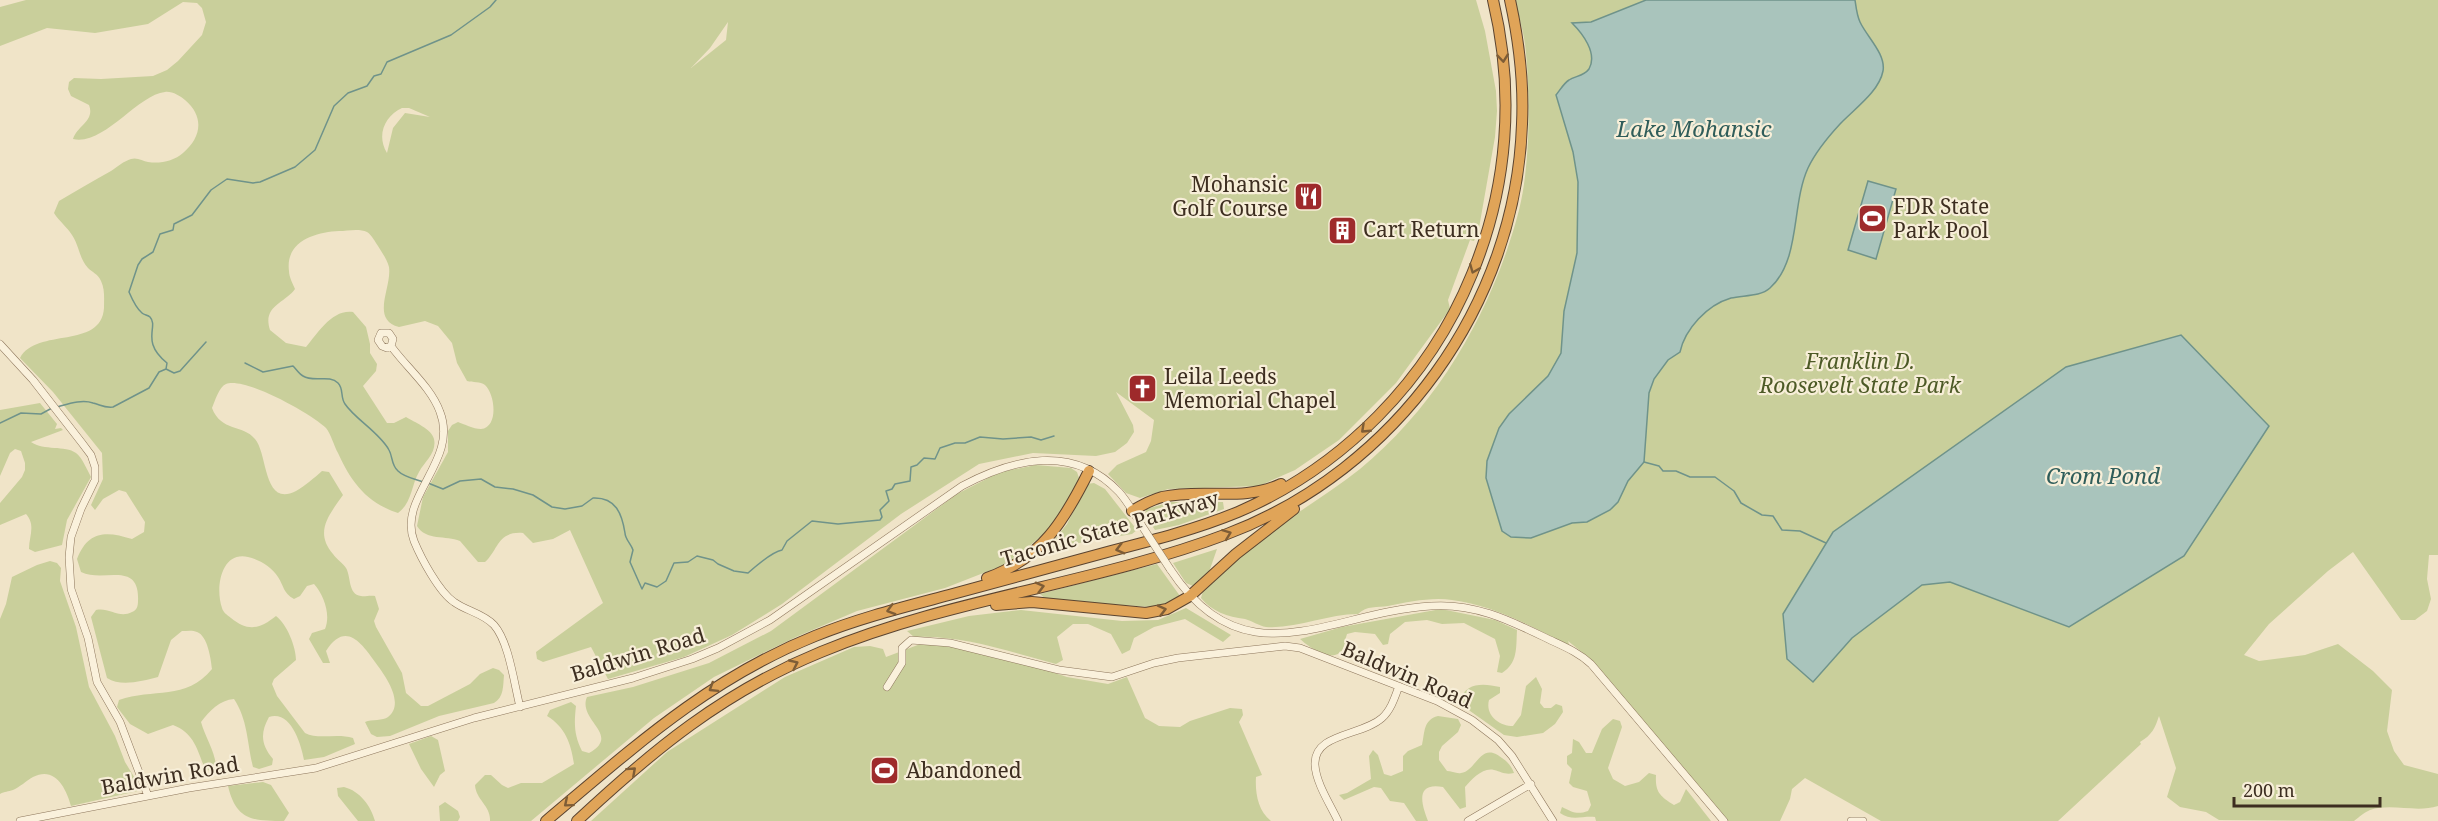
<svg xmlns="http://www.w3.org/2000/svg" width="2438" height="821" viewBox="0 0 2438 821" font-family="'Noto Serif',serif">
<style>
.green{fill:#c9cf9b;fill-rule:evenodd}
.water{fill:#a9c4bc;stroke:#6f938a;stroke-width:1.5}
.lines{fill:none;stroke-linecap:round;stroke-linejoin:round}
.stream{stroke:#6f938a;stroke-width:1.5}
.minor-casing{stroke:#8d765c;stroke-width:8}
.highway-casing{stroke:#5b4430;stroke-width:12}
.minor{stroke:#faf1dc;stroke-width:7}
.highway{stroke:#e0a458;stroke-width:10}
.minor-bridge-casing{stroke:#8d765c;stroke-width:8;stroke-linecap:butt}
.minor-bridge{stroke:#faf1dc;stroke-width:7}
.oneway{stroke:#7e5d36}
.labels{text-anchor:middle;stroke-width:4.5;stroke-linejoin:round;paint-order:stroke}
.poi-label{font-size:21px;fill:#3d2e20;stroke:#f7eed8;text-anchor:start}
.park-label{font-size:21px;font-style:italic;fill:#4d5a26;stroke:#f7eed8}
.street-label{font-size:21px;fill:#3d2e20;stroke:#f7eed8}
.water-label{font-size:22px;font-style:italic;fill:#2f5d5a;stroke:#f7eed8}
</style>
<rect width="100%" height="100%" fill="#f0e4c8"/>
<path class="green" d="M26 0H1476L1485 31 1496 91 1497 111 1495 137 1479 228 1474 241 1470 240 1448 300 1450 309 1396 383 1339 440 1295 470 1259 486 1168 489 1140 498 1126 493 1108 474 1117 465 1146 452 1151 441 1154 420 1116 392 1133 425 1134 432 1127 443 1115 452 1096 456 1033 453 979 464 901 514 782 604 732 635 684 657 608 679 591 647 543 662 537 659 536 652 603 603 570 530 553 539 533 543 523 533C497 531 499 549 485 562H478L460 541C446 535 426 541 417 526L423 497 448 452V431L452 425 458 422C464 424 473 429 481 429 499 427 495 394 485 385 480 381 473 383 467 381L457 363 452 343 438 326 425 321 399 327C370 319 392 288 389 267 387 259 382 253 378 246 375 242 372 235 367 232 359 228 347 231 339 231 316 232 285 241 289 271 289 277 293 284 295 289 285 303 262 306 270 330L286 343 306 347C318 333 332 309 353 312L366 327 370 344V353L377 364 376 371 363 386 387 423H394L406 417C414 422 432 429 434 439 437 453 425 461 419 472 411 486 412 503 398 513 367 503 351 482 338 453 334 446 331 434 326 428 312 414 244 376 226 384 219 387 215 401 212 408 221 432 243 424 255 439 268 454 263 508 296 491 305 486 314 478 322 471L329 472 343 495C329 515 314 532 333 554 336 559 343 563 346 568 351 576 348 595 361 596 365 597 369 595 375 596L379 609 374 621 376 627 402 673 406 693 421 706H428L470 684 480 674 493 668 499 670 504 675C503 686 504 697 494 703L439 716 390 736 377 737 371 734 365 722C372 719 383 721 388 717 406 703 384 674 375 662 361 642 345 621 326 651L330 663H323L309 639 312 633 325 629C331 615 324 595 314 584L307 586 300 596 294 599C283 593 284 586 278 577 272 567 258 559 248 557 221 551 215 588 222 608 223 612 227 615 231 618 248 632 260 629 276 616 287 624 296 647 296 660L274 679 272 684 277 696 305 733C318 740 337 733 353 738L355 744 324 757 304 760C301 744 291 710 269 717 260 733 261 745 273 759L272 765 259 769 253 767C247 743 248 720 234 699 220 700 209 711 201 722 205 737 215 751 216 766L211 771 205 769C197 749 194 733 173 725L148 734 130 724 117 707 119 700C153 688 186 701 212 669 211 660 208 636 197 632 193 630 187 631 182 631L171 640 158 677C142 681 121 687 107 678L91 617 96 610C109 607 119 619 132 612 137 610 138 606 138 601 140 560 103 583 81 572L77 559C88 530 107 531 132 539L144 532 145 522 126 492 119 490 103 499 95 510 91 505 103 479 102 453 53 392 20 358C37 327 101 350 104 308 104 299 105 289 101 281 98 274 92 272 88 268 79 258 79 245 72 235 67 227 59 221 54 213L59 201C76 191 93 181 111 171 117 167 124 161 131 159 137 157 143 161 148 162 160 164 174 161 183 153 201 138 205 117 185 100 180 96 172 91 165 92 137 95 104 146 73 139 78 125 95 121 89 105L71 96 68 89 69 82 74 78 101 79 153 76 167 70 178 61 202 35 206 22 202 8 197 3 183 2 148 24 95 33 47 28 0 46V7ZM728 22 726 40 691 68 710 48ZM402 108H409L430 117 405 113 393 128 387 153C376 135 385 116 402 108Z
M1515 0H2438V555H2429L2427 579 2431 599 2427 611 2415 620H2401L2353 552 2328 571 2269 624 2244 655 2259 661 2305 655 2338 644 2373 671 2392 690 2387 731 2394 751 2404 765 2438 774V806C2416 813 2392 803 2370 810 2365 812 2359 817 2354 821L2219 820 2206 812 2180 807 2167 797 2176 768 2159 716C2155 728 2152 735 2140 742L2141 744 2058 821H1881L1805 778 1792 789 1790 799 1780 821H1727L1589 658 1568 641 1569 644 1567 645C1532 626 1492 605 1452 600 1431 597 1409 602 1388 606 1377 608 1367 605 1358 614 1327 614 1297 629 1266 627 1259 626 1253 621 1245 619 1228 617 1211 611 1201 598L1203 591C1246 540 1308 510 1360 469 1429 412 1478 334 1507 250 1514 229 1521 207 1524 184 1530 142 1530 86 1525 44 1523 29 1518 14 1515 0Z
M40 403 57 424 55 429 61 428 63 430 31 442C44 451 65 445 76 453 82 457 87 470 91 477L67 520 62 545 35 552 29 549C29 536 36 525 26 514L0 525V503L22 477 25 470V463L21 451 15 449 10 453 0 476V410Z
M1036 465 1071 468 1077 472 1079 478 1074 491 1052 527 1009 563 945 588 857 611 796 637 714 677 654 718 531 821H490C491 806 476 800 475 785L485 775H491L502 785 508 788 521 783H542L574 764C571 743 565 727 547 716L550 710 571 702 576 706C574 724 574 735 582 751L589 753C622 735 577 720 587 697L633 687 709 663 771 631 957 494 1000 472Z
M1094 483 1105 489 1137 530 1132 534 1079 543 1053 550 1052 543 1067 524 1087 484Z
M1171 502H1223L1224 509 1179 525 1155 530 1145 515 1146 509Z
M1217 549 1209 572 1193 586 1186 583 1173 563Z
M50 561 57 563 61 568 60 581 76 627 89 687 115 736 125 762 142 790 71 806C66 788 55 766 33 777 26 781 20 787 13 790 8 792 5 791 0 794V619L6 604 12 577 37 565Z
M1157 564 1180 596 1164 606 1152 607 1047 600 1040 594Z
M1186 608 1231 635 1223 642 1185 619 1154 627 1134 638 1130 650 1122 654 1111 634 1088 624H1073L1057 637 1063 660 1056 664C1010 652 963 635 914 637L907 631 969 616 1021 610 1122 621 1158 620Z
M1441 609 1495 620 1517 630C1516 648 1518 663 1502 673L1497 672 1500 656 1495 639 1464 623 1442 624 1427 620 1405 622 1390 634 1388 644 1383 645 1375 634 1355 632 1347 634C1345 639 1345 645 1343 649 1333 665 1309 647 1300 639L1342 627Z
M923 643 941 644 1028 664 1067 677 1108 684 1127 677 1145 718 1159 726 1180 727 1190 721 1230 708 1242 709 1243 715 1239 722 1262 775 1256 777C1255 793 1258 811 1271 821H591L667 752 785 677 854 647 870 646 883 649 886 657Z
M1536 677 1542 689 1540 703 1544 708H1551L1556 704 1562 706 1563 712 1555 724 1543 733 1517 737 1504 735 1463 706 1459 701C1466 682 1483 683 1500 687V693L1489 700C1485 715 1499 726 1513 726L1521 715 1526 686Z
M1438 716 1458 719 1461 725 1458 732 1442 746 1439 752V760L1447 771C1451 771 1457 774 1461 773 1477 771 1480 740 1502 758 1508 762 1512 767 1514 773 1505 775 1502 772 1494 770 1483 767 1472 779 1465 787L1466 807 1460 809 1443 787C1414 782 1422 805 1428 821H1416L1404 803 1390 801 1381 788 1374 787 1344 800 1339 795 1347 793 1371 779 1369 756 1373 750 1378 755 1384 774 1391 776 1403 771V756L1408 751 1422 745C1425 732 1423 720 1438 716Z
M1613 719 1620 721 1622 727 1608 768 1613 779 1625 786 1639 782 1649 773 1656 775C1655 792 1660 796 1674 805L1680 802 1686 789 1711 821H1596L1595 817C1581 816 1571 821 1560 813L1562 807C1572 812 1577 815 1588 811L1591 805 1587 791 1573 787 1569 783 1572 769 1567 764V756L1572 753 1573 739 1579 742 1586 753H1592L1602 729Z
M431 736 438 740 445 771 440 775 434 787 421 769 409 744Z
M263 782 271 785 289 813 284 821C252 821 236 820 228 786Z
M344 787C360 791 371 806 375 821H358L338 796 337 788Z
M445 802 458 811 460 817 458 821H440L439 806Z"/>
<path class="water" d="M1646 0H1855C1856 7 1857 16 1860 22 1867 37 1886 54 1883 71 1879 92 1854 109 1840 124 1828 137 1816 151 1808 168 1791 205 1801 260 1770 288 1760 297 1743 295 1731 298 1707 305 1685 329 1680 352L1668 360 1654 379 1649 393 1644 462 1628 481 1618 502 1610 510 1587 522 1572 523 1531 538 1511 537 1502 531 1486 478 1487 461 1499 428 1509 414 1548 376 1561 353 1564 311 1577 253 1578 182 1573 152 1556 95C1560 90 1564 83 1569 80 1575 76 1584 76 1589 69 1598 53 1582 33 1572 23L1591 22Z
M1868 181 1896 189 1876 259 1848 250Z
M2181 335 2269 426 2184 556 2069 627 1950 582 1922 585 1852 638 1813 682 1787 659 1783 614 1833 532 2066 367Z"/>
<g class="lines">
<path class="stream" d="M245 363 263 372 293 366C296 369 299 374 303 376 314 383 329 374 338 383 344 389 340 397 345 404 355 419 380 433 389 450 393 457 391 465 398 471 404 477 415 479 423 482
M166 369 174 373 180 371 206 342
M57 407C68 404 82 399 93 403 101 405 104 408 113 407L149 388 159 372 166 369 167 363C140 341 159 327 150 317 148 315 144 315 142 313 136 308 132 299 129 292L138 265 142 259 153 252 160 234 173 230 174 224 192 215 211 190 227 179 253 183 260 182 295 167 315 150 334 106 348 93 367 86 374 76 381 74 387 62 451 35 490 7 496 0
M0 423 21 413 41 414 52 408
M1644 462 1659 466 1663 471H1676L1690 477H1715L1734 491 1741 503 1762 515 1773 516 1782 530 1800 531 1826 543
M428 483 443 489 460 481 481 479 495 487 513 489 533 495 552 507 565 509 582 506 593 498C616 497 622 514 625 533 625 539 631 544 633 550L630 562 642 589 645 583 657 587 666 581 674 563 688 562 697 556 713 560 718 564 734 571 748 573C757 565 772 552 782 550L787 541 812 521 838 524 880 520 882 517 880 510 889 501 886 491 892 489 895 484 910 481 911 467 917 465 924 458 935 459 940 448 955 443H965L980 437 1003 439 1031 437 1041 440 1054 436"/>
<defs>
<path id="minor" d="M0 344 33 380 82 443 91 455 95 467V480L81 509 71 537 69 557 71 589 88 638 97 682 120 722 148 796
M391 346 387 348 382 346 378 340 381 333H389L393 339 391 346C406 367 431 387 440 412 459 461 397 497 414 541 421 558 439 592 454 602 466 611 483 613 494 625 509 642 514 683 520 707
M1170 569C1245 683 1329 612 1431 606 1473 603 1507 619 1544 637 1560 645 1577 651 1591 664L1724 821
M887 687 902 663V648L911 640 950 643 1059 670 1112 677 1154 663 1178 658 1285 646 1300 648 1437 701 1472 720 1498 740 1512 756 1553 821
M20 821 189 788 316 768 474 718 633 678 692 659 718 648 770 620 962 486C1013 459 1073 443 1119 492 1128 502 1135 515 1142 526
M1338 821C1330 804 1316 783 1315 765 1313 733 1362 736 1382 718 1391 710 1395 697 1399 686
M1468 821 1531 784
M1851 821H1863"/>
<path id="highway" d="M1132 511C1142 505 1151 500 1162 497 1202 488 1243 502 1281 484
M987 578C1042 558 1064 521 1089 471
M996 605 1032 602 1146 613 1167 609 1190 596 1236 554 1294 509
M546 821C633 748 708 679 815 636 859 618 904 607 949 595 1003 580 1057 566 1111 551 1154 540 1197 529 1238 512 1343 467 1429 380 1472 274 1508 187 1515 92 1493 0
M577 821C653 750 723 692 821 652 951 598 1095 584 1227 534 1396 470 1516 305 1522 124 1524 82 1519 41 1510 0"/>
</defs>
<use href="#minor" class="minor-casing"/>
<use href="#highway" class="highway-casing"/>
<use href="#minor" class="minor"/>
<use href="#highway" class="highway"/>
<defs>
<path id="minor-bridge" d="M1142 526 1170 569"/>
</defs>
<use href="#minor-bridge" class="minor-bridge-casing"/>
<use href="#minor-bridge" class="minor-bridge"/>
</g>
<defs><path id="oneway-chevron" d="M-2-3.5L2.5 0L-2 3.5" fill="none" stroke-width="1.6" stroke-linecap="round" stroke-linejoin="round" transform="scale(1.5)"/></defs>
<g class="oneway">
<use href="#oneway-chevron" transform="translate(1503 58) rotate(84)"/>
<use href="#oneway-chevron" transform="translate(1474 269) rotate(112)"/>
<use href="#oneway-chevron" transform="translate(1365 429) rotate(137)"/>
<use href="#oneway-chevron" transform="translate(1227 534) rotate(-21)"/>
<use href="#oneway-chevron" transform="translate(1120 549) rotate(165)"/>
<use href="#oneway-chevron" transform="translate(1040 587) rotate(-15)"/>
<use href="#oneway-chevron" transform="translate(891 610) rotate(164)"/>
<use href="#oneway-chevron" transform="translate(1162 610) rotate(-14)"/>
<use href="#oneway-chevron" transform="translate(794 664) rotate(-25)"/>
<use href="#oneway-chevron" transform="translate(713 688) rotate(148)"/>
<use href="#oneway-chevron" transform="translate(632 771) rotate(-42)"/>
<use href="#oneway-chevron" transform="translate(568 803) rotate(140)"/>
</g>
<defs>
<symbol id="restaurant-square" viewBox="-11 -11 22 22"><rect x="-9" y="-9" width="18" height="18" rx="4" fill="#9e2a2b" stroke="#f7eed8"/><path d="M-5-6h1v4h1v-4h1v4h1v-4h1v5L-1.5 .5V6h-2V.5L-5-1ZM5-6V6H3V1.5H1.5Q1.5-4 5-6Z" fill="#fff"/></symbol>
<symbol id="stadium-square" viewBox="-11 -11 22 22"><rect x="-9" y="-9" width="18" height="18" rx="4" fill="#9e2a2b" stroke="#f7eed8"/><path d="M0-5a6.5 5 0 1 0 0 10a6.5 5 0 1 0 0-10ZM-3.5-1.8h7v3.6h-7Z" fill="#fff"/></symbol>
<symbol id="building-square" viewBox="-11 -11 22 22"><rect x="-9" y="-9" width="18" height="18" rx="4" fill="#9e2a2b" stroke="#f7eed8"/><path d="M-4-6H4V6H1V3H-1V6H-4ZM-2.5-4.3h1.7v1.8h-1.7ZM.8-4.3h1.7v1.8H.8ZM-2.5-1h1.7V.8h-1.7ZM.8-1h1.7V.8H.8Z" fill="#fff"/></symbol>
<symbol id="church-square" viewBox="-11 -11 22 22"><rect x="-9" y="-9" width="18" height="18" rx="4" fill="#9e2a2b" stroke="#f7eed8"/><path d="M-1.2-6h2.4v3.5h3.3v2.4h-3.3V6h-2.4V-.1h-3.3v-2.4h3.3Z" fill="#fff"/></symbol>
</defs>
<g fill-rule="evenodd">
<use href="#restaurant-square" x="1292" y="180" width="33" height="33"/>
<use href="#stadium-square" x="1856" y="202" width="33" height="33"/>
<use href="#building-square" x="1326" y="214" width="33" height="33"/>
<use href="#church-square" x="1126" y="372" width="33" height="33"/>
<use href="#stadium-square" x="868" y="754" width="33" height="33"/>
</g>
<g class="labels">
<g class="poi-label">
<text x="1288" y="192" text-anchor="end">Mohansic<tspan x="1288" dy="24">Golf Course</tspan></text>
<text x="1893" y="214">FDR State<tspan x="1893" dy="24">Park Pool</tspan></text>
<text x="1363" y="237">Cart Return</text>
<text x="1164" y="384">Leila Leeds<tspan x="1164" dy="24">Memorial Chapel</tspan></text>
<text x="906" y="778">Abandoned</text>
</g>
<g class="park-label">
<text x="1860" y="369">Franklin D.<tspan x="1860" dy="24">Roosevelt State Park</tspan></text>
</g>
<g class="street-label">
<text transform="translate(1110 529) rotate(-16)" y="7">Taconic State Parkway</text>
<text transform="translate(638 655) rotate(-17)" y="7">Baldwin Road</text>
<text transform="translate(1407 675) rotate(23)" y="7">Baldwin Road</text>
<text transform="translate(170 776) rotate(-10)" y="7">Baldwin Road</text>
</g>
<g class="water-label">
<text x="1694" y="137">Lake Mohansic</text>
<text x="2103" y="484">Crom Pond</text>
</g>
</g>
<path d="M2234 797v9h146v-9" fill="none" stroke="#3d2e20" stroke-width="3"/>
<text x="2243" y="797" font-size="18" fill="#3d2e20" stroke="#f7eed8" stroke-width="4.5" paint-order="stroke">200 m</text>
</svg>
